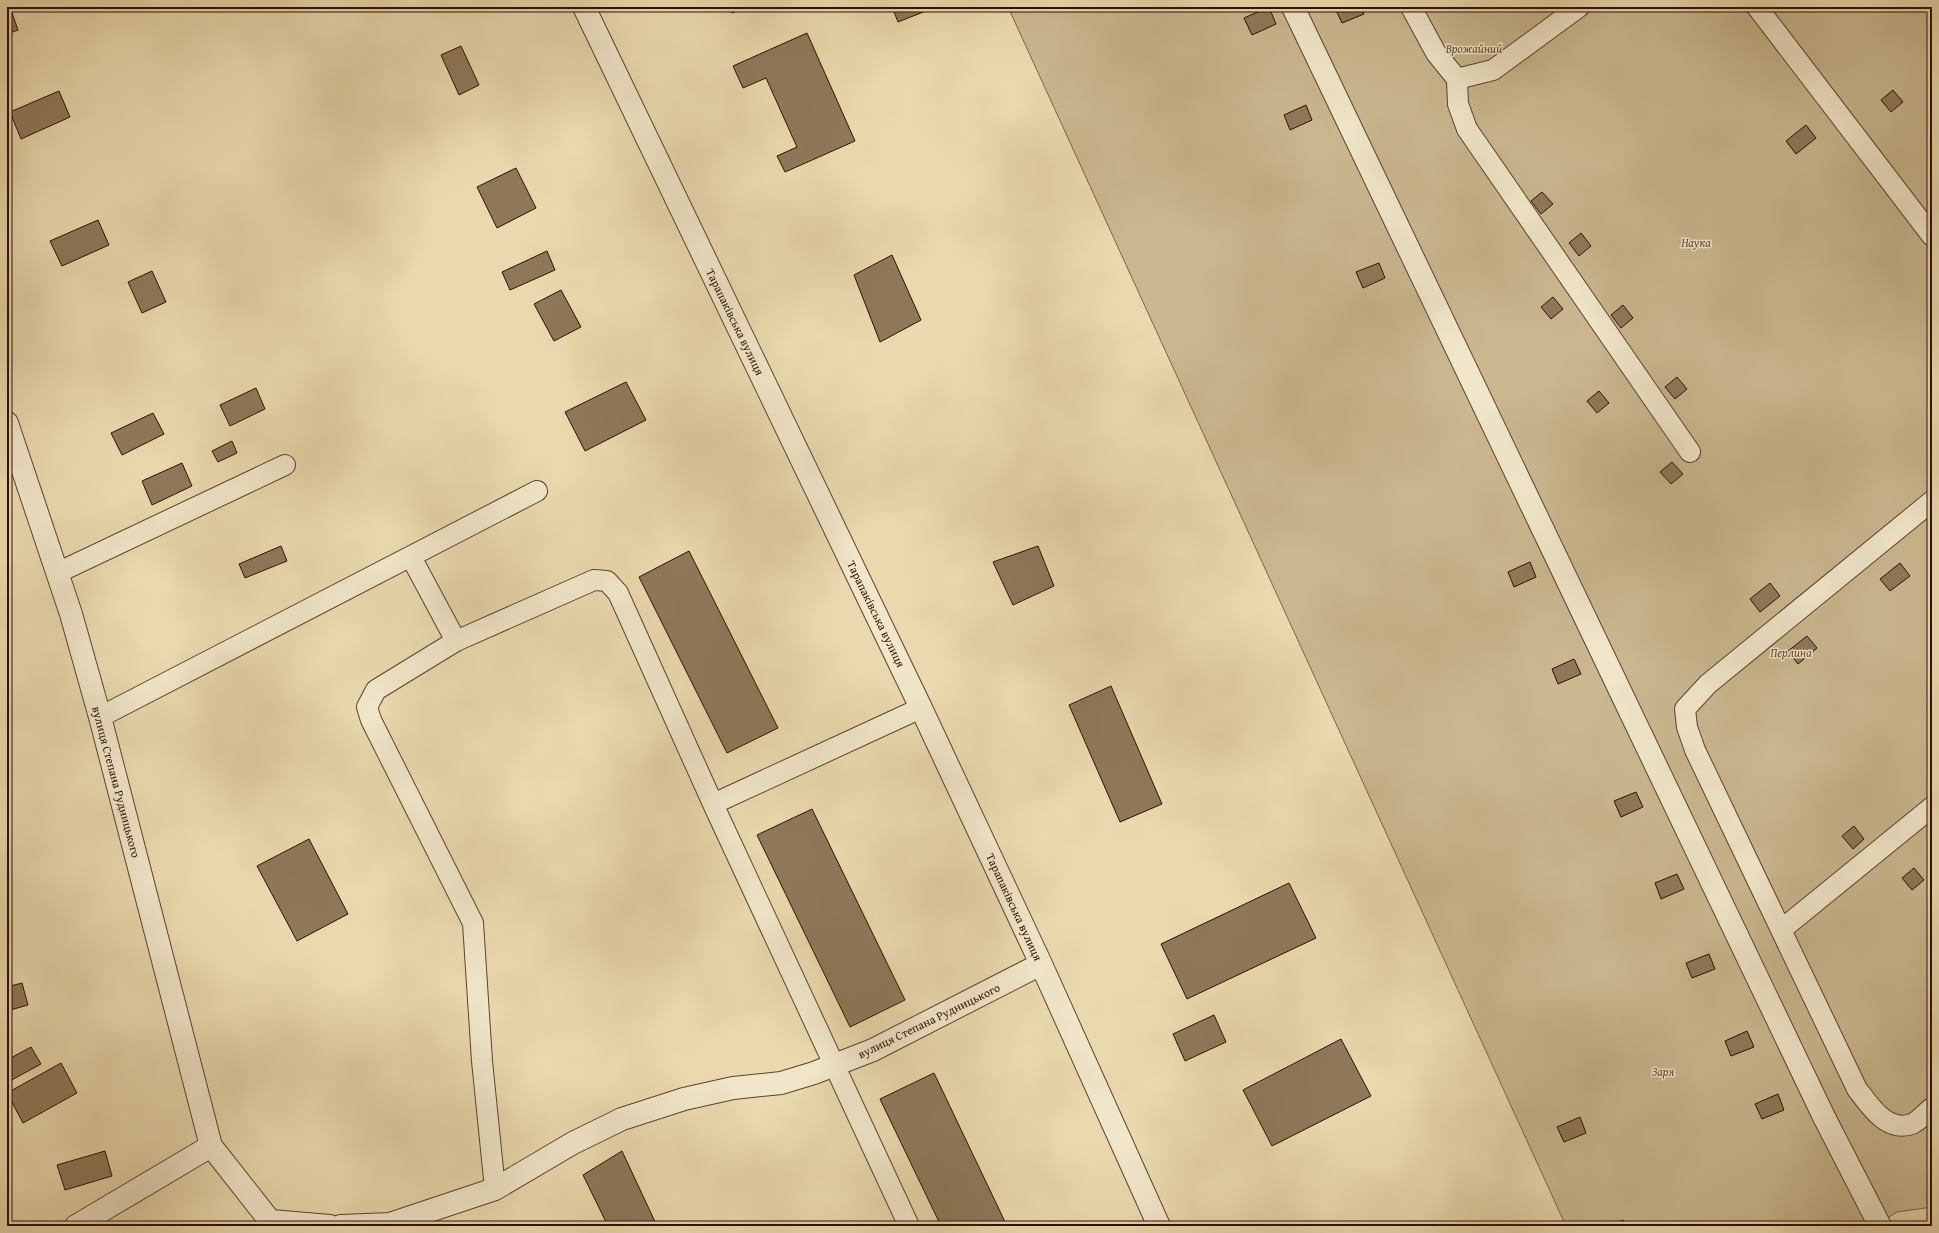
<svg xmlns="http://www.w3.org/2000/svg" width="1939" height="1233" viewBox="0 0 1939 1233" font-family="'Gentium Book Plus',serif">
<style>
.green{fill:#cab790;stroke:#7c6348}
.building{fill:#8f785a;stroke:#2d0f00}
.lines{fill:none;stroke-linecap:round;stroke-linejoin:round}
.service-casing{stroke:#5c422c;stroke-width:22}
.minor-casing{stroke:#5c422c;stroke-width:24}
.service{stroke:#f1e6ca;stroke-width:20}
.minor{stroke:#f1e6ca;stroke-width:22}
.labels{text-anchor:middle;stroke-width:3;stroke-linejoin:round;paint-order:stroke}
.park-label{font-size:12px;font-style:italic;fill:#644a32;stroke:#f1e6ca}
.street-label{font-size:12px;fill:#2d0f00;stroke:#f1e6ca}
</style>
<rect width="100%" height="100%" fill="#ead9ae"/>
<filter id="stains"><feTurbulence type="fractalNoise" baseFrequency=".005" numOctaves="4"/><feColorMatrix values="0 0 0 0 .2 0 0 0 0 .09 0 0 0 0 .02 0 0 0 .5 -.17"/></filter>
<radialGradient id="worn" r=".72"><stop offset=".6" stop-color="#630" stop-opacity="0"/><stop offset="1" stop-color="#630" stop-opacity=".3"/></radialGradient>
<path class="green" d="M1008 7H1932V1207L1897 1212 1874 1226H1566Z"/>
<path class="building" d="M10 7 18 30 7 34V8Z
M729 7H744L732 13Z
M892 7H936L898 22Z
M1269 7 1276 24 1252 35 1244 18Z
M1338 7H1361L1364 14 1342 23 1335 8Z
M807 33 855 141 785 172 777 156 797 147 766 78 743 88 733 66Z
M461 46 479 85 459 95 441 55Z
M1893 90 1903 102 1891 112 1881 100Z
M59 91 70 117 21 139 10 112Z
M1306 105 1312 120 1290 130 1284 115Z
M1806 125 1816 138 1796 154 1786 141Z
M516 168 536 208 497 228 477 187Z
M1542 192 1553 204 1541 214 1531 201Z
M98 220 109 245 62 266 50 241Z
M1581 233 1591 246 1579 256 1569 243Z
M547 251 555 270 510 290 502 272Z
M892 255 921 320 880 342 854 275Z
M1379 263 1385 278 1363 288 1356 272Z
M152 271 166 302 142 313 128 282Z
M561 290 581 327 554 341 534 304Z
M1553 297 1563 309 1551 319 1541 307Z
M1623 305 1633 318 1621 328 1611 315Z
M1677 377 1687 389 1675 399 1665 387Z
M626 382 646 420 585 451 565 412Z
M256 388 265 409 230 426 220 405Z
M1599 391 1609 403 1597 413 1587 401Z
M153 413 164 434 122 455 111 433Z
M232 441 237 453 218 462 212 451Z
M1672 462 1683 474 1671 484 1660 472Z
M182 463 192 486 152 505 142 481Z
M281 546 287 561 245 578 239 564Z
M1038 546 1054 586 1013 605 993 562Z
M689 551 778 728 727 753 639 577Z
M1530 562 1536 577 1514 587 1508 572Z
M1900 563 1910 576 1890 591 1880 579Z
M1770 583 1780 596 1760 612 1750 599Z
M1807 636 1817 648 1798 664 1788 651Z
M1574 659 1581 674 1558 684 1552 669Z
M1111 686 1162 804 1120 822 1069 705Z
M1636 792 1643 807 1621 817 1614 801Z
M812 809 905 1000 850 1027 757 835Z
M1854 826 1864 839 1853 849 1842 836Z
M309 839 348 914 297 941 257 866Z
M1914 868 1924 880 1912 890 1902 878Z
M1677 874 1684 889 1661 899 1655 883Z
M1289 883 1316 938 1187 999 1161 944Z
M1709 954 1715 969 1692 978 1686 963Z
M22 983 28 1005 7 1011V987Z
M1214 1015 1226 1042 1185 1061 1173 1034Z
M1747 1031 1754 1047 1731 1056 1725 1041Z
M1341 1039 1371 1096 1272 1146 1243 1090Z
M31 1047 41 1064 8 1082 7 1060Z
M61 1063 77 1093 23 1123 7 1093Z
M934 1073 1007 1226H941L880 1099Z
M1778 1094 1784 1110 1762 1119 1755 1104Z
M1580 1117 1586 1133 1564 1142 1557 1127Z
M105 1151 112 1176 65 1190 57 1165Z
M622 1151 657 1226H608L583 1175Z
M1623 1220 1625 1226H1608Z"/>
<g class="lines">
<defs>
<path id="service" d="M1411 7 1436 53 1457 79 1493 70 1579 7
M1757 7 1932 236
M1457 79 1458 104 1467 129 1690 452
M1932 501 1708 684 1685 709 1687 727 1695 750 1857 1089C1870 1106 1887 1133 1912 1124 1919 1121 1926 1112 1932 1108
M411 557 456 641 594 580 607 581 618 593 713 804
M57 573 285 465
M456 641 376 690 367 707 371 720 473 923 482 1061 495 1189
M100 717 537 491
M1781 930 1932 807
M909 1226 713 804 921 708"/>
<path id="minor" d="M584 7 921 708 1041 964 1159 1226
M1293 7 1824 1117 1880 1226
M7 423 71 614 100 717 211 1146 274 1226
M271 1221 330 1226
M76 1226 211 1146
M341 1226 390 1224 495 1189 573 1143 622 1119 684 1099 733 1088 781 1083 814 1073 873 1050 1041 964"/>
</defs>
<use href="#service" class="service-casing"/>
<use href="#minor" class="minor-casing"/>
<use href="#service" class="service"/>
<use href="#minor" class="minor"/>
</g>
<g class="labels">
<g class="park-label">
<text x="1474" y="53">Врожайний</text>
<text x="1696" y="247">Наука</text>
<text x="1791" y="657">Перлина</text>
<text x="1663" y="1076">Заря</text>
</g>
<g class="street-label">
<text transform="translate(735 322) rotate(64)" y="4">Тарапаківська вулиця</text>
<text transform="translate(876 614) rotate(64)" y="4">Тарапаківська вулиця</text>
<text transform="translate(116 782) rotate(75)" y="4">вулиця Степана Рудницького</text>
<text transform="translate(1014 907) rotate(65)" y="4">Тарапаківська вулиця</text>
<text transform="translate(929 1021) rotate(-26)" y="4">вулиця Степана Рудницького</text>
</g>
</g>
<rect width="1939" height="1233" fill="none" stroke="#ead9ae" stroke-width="24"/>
<rect x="8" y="8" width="1923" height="1217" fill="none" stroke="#2d0f00" stroke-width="2"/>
<rect x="12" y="12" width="1915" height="1209" fill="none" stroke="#2d0f00"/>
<rect width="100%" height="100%" filter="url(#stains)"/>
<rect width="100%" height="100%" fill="url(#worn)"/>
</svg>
